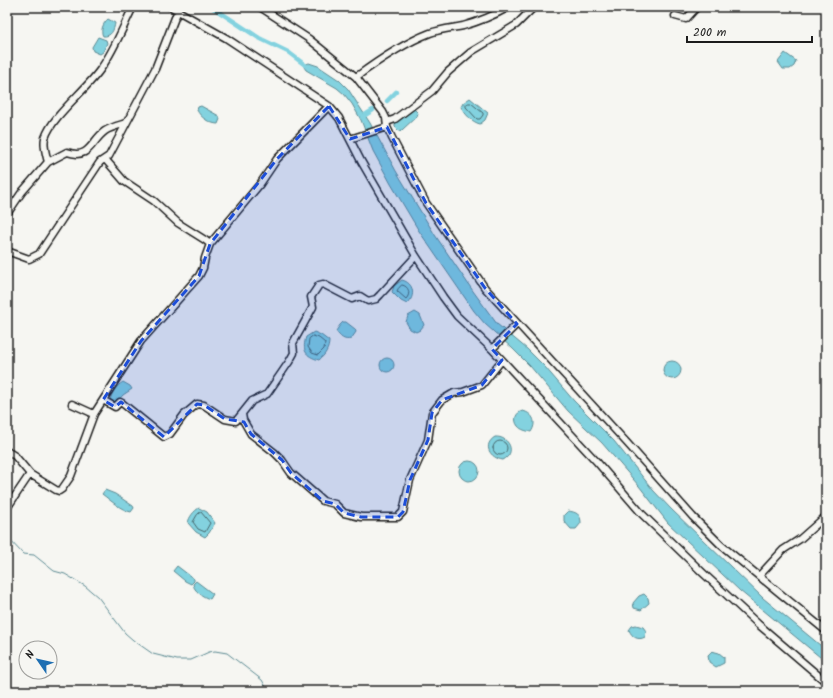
<svg xmlns="http://www.w3.org/2000/svg" width="833" height="698" viewBox="0 0 833 698" font-family="Kalam,sans-serif">
<style>
.water{fill:#83d2df;stroke:#5a8991}
.lines{fill:none;stroke-linecap:round;stroke-linejoin:round}
.shore{stroke:#45656a;stroke-width:1}
.stream{stroke:#5a8991;stroke-width:1}
.canal{stroke:#83d2df;stroke-width:4.5}
.minor-casing{stroke:#1c1c1c;stroke-width:9}
.minor{stroke:#f6f6f2;stroke-width:6}
.marked{fill:#1d4ed8;fill-opacity:0.2;stroke:#1d4ed8;stroke-width:3;stroke-dasharray:8 5;stroke-linejoin:round}
</style>
<rect width="100%" height="100%" fill="#f6f6f2"/>
<filter id="ink" filterUnits="userSpaceOnUse"><feTurbulence type="fractalNoise" baseFrequency=".025" numOctaves="2"/><feDisplacementMap in="SourceGraphic" scale="8" xChannelSelector="R" yChannelSelector="G"/><feConvolveMatrix kernelMatrix="1 2 1 2 8 2 1 2 1" color-interpolation-filters="sRGB"/></filter>
<g filter="url(#ink)">
<path class="water" d="M108 19 115 23C114 30 111 37 103 36 100 31 103 23 108 19Z
M98 37 106 40 107 43 103 52 100 54 93 51 92 47Z
M785 53 796 61 794 66 790 69H783L778 62Z
M309 63 318 66 339 80 348 89 370 123 396 171 435 235 473 291 497 324 527 349 545 367 574 401 614 441 653 490 671 509 763 598 826 650V662L740 591 668 523 639 486 602 443 568 411 530 366 512 348 485 324 474 311 419 231 391 184 373 151 361 120 352 104 344 94 337 88 306 70 304 67V65Z
M470 98 488 113 485 120 480 124C472 122 465 114 461 107L463 103Z
M201 106 219 116 220 119 218 124C210 124 200 117 197 110L198 107Z
M413 108 418 113 417 116 402 130 399 131 395 127V122Z
M402 280C414 283 416 296 407 304L401 301 392 292 394 286Z
M415 312 420 315 424 325 420 330 416 332 410 329 406 322 408 316Z
M343 322H346L355 329 356 332 351 339C344 341 340 337 336 331L340 325Z
M314 332 321 335 329 341C329 349 325 355 319 360 305 356 302 350 306 337Z
M380 365a7 7 0 1 1 14 0a7 7 0 1 1-14 0Z
M663 370a9 9 0 1 1 18 0a9 9 0 1 1-18 0Z
M123 382 130 386 132 389 123 395 115 404 110 401C111 394 116 386 123 382Z
M523 411C534 414 537 423 531 432 527 431 521 430 518 426 513 420 516 412 523 411Z
M495 437C509 436 517 453 503 460 490 458 482 445 495 437Z
M459 471a10 10 0 1 1 20 0a10 10 0 1 1-20 0Z
M105 490 115 494 133 506 134 508 131 512C121 510 110 500 102 494Z
M199 508 207 512 215 523 209 533 205 537 196 532 188 523C189 517 194 511 199 508Z
M568 511C576 512 581 514 581 523L576 529H571L564 521V515Z
M177 566 194 579V581L191 584 185 581 173 571Z
M196 581 213 594 210 599C203 597 194 591 193 584Z
M644 594 648 598 649 603 641 610 634 608 633 603 639 596Z
M636 625 643 627 646 631 645 637C638 641 632 637 629 630L632 626Z
M712 651 719 653 724 657V663L716 667 709 662 708 655Z"/>
<g class="lines">
<path class="shore" d="M469 103H471L483 113V115L480 119H477L466 107V105Z
M402 285C409 286 411 294 406 299L397 291 398 289Z
M313 336 319 338 325 343 324 349 318 355 312 353 308 347 309 339Z
M493 448a7 7 0 1 1 14 0a7 7 0 1 1-14 0Z
M201 512 210 523 205 532 198 529 193 522 197 515Z"/>
<path class="stream" d="M7 537 23 554 34 555 54 571 65 574 85 586 98 597 125 633 133 640 153 654 177 660H191L209 652 215 651 227 653 262 680 267 689 270 691"/>
<path class="canal" d="M212 7 259 38 288 52 309 68
M387 101 396 92
M362 117 373 110"/>
<defs>
<path id="minor" d="M171 7 226 38 329 106 339 118 361 161 416 256 443 297 457 316 492 349 597 462 642 514 703 573 758 624 826 682
M260 7 309 39 356 77 383 112 386 118 387 127 392 138 426 203 485 288 627 443 693 517 721 545 826 631
M675 16 686 19 697 7
M356 77C379 60 404 43 430 33 441 29 453 28 463 26 481 21 493 16 509 7
M387 122 395 119 432 91 448 72 471 52 516 25 534 7
M350 139 387 127
M105 159 124 181 154 201 178 223 205 240 210 244
M48 162C46 154 43 146 45 138 53 114 88 89 102 67 115 48 123 27 133 7
M7 214 22 192 48 162 67 152C90 160 91 141 105 131 111 127 120 125 126 123
M7 251 29 259 39 254 100 162 109 156 155 69 178 10
M492 349 517 324
M103 400 115 407 120 402 122 403 164 437 170 434 184 415 197 404 204 405 225 419 236 421 252 401 267 394 289 362 294 353 293 343 313 307 311 297 319 285 323 284 352 299 360 296 368 301 376 299 380 295 416 256
M72 404 94 414
M242 414 243 420 251 434 274 452 282 460 291 473 323 501 335 504 344 513 361 517H398L403 512 410 480 428 440 432 413 442 400 454 393 463 392 482 385 502 360
M7 451 15 456 30 474 56 490 59 491 62 489 71 476 94 414 141 341 199 276 203 268 205 258 210 244 260 184 277 159 329 106
M7 508 30 474
M759 576 783 550 800 539 826 516"/>
</defs>
<use href="#minor" class="minor-casing"/>
<use href="#minor" class="minor"/>
</g>
</g>
<path class="marked" d="M329 106 350 139 387 127 426 203 485 288 517 324 492 349 502 360 482 385 442 400 432 413 428 440 410 480 403 512 398 517H361L344 513 335 504 323 501 291 473 282 460 251 434 244 422 225 419 204 405 197 404 164 437 121 402 115 407 103 400 141 341 199 276 210 244 277 159Z"/>
<rect width="833" height="698" fill="none" stroke="#f6f6f2" stroke-width="24"/>
<rect x="12" y="12" width="809" height="674" fill="none" stroke="#1c1c1c" stroke-width="1.5" filter="url(#ink)"/>
<g transform="translate(38 660) rotate(304)"><circle r="19" fill="#f6f6f2" stroke="#9f9f9c"/>
<path d="M0-3L7 15L0 10L-7 15Z" fill="#1f6fb2"/>
<text y="-6" font-size="11" font-weight="bold" text-anchor="middle" fill="#1c1c1c">N</text>
</g>
<path d="M687 36v6h125v-6" fill="none" stroke="#1c1c1c" stroke-width="2"/>
<text x="693" y="36" font-size="12" fill="#1c1c1c" stroke="#f6f6f2" stroke-width="3" paint-order="stroke">200 m</text>
</svg>
